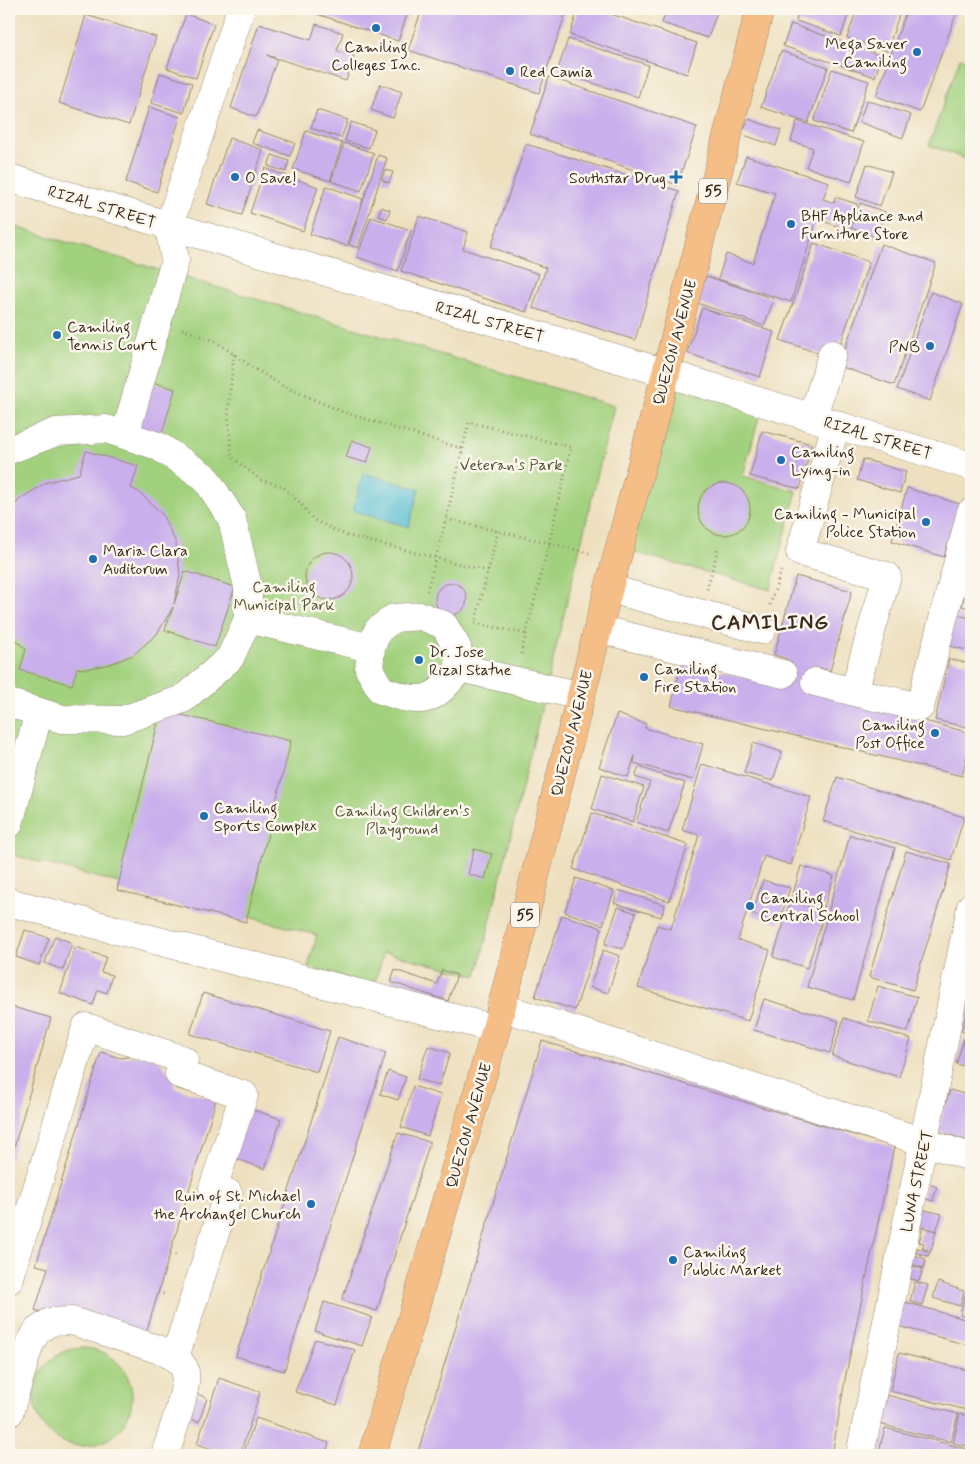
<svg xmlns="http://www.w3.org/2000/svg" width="980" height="1464" viewBox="0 0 980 1464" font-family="Mynerve,sans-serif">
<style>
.green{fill:#a2d17e;stroke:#6e7e4e}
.water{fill:#55bdd2;stroke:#487478}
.building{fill:#c9afec}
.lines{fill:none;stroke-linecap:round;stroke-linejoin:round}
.minor-casing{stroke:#94856e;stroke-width:29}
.highway-casing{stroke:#94856e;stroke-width:29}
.path{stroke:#94856e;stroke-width:3;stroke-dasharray:1 4;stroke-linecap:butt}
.minor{stroke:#fff;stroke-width:28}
.highway{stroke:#f6be87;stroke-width:28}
.poi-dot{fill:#1f6fb2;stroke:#fbf7ec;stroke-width:2}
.labels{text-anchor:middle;stroke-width:5;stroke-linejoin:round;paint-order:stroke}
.shield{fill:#fbf7ec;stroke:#75685c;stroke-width:1}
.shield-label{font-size:15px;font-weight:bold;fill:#3b2a1e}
.poi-label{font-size:16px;fill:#3b2a1e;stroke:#fbf7ec;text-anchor:start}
.street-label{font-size:16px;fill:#3b2a1e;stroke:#fbf7ec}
.park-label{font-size:16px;fill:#555436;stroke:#fbf7ec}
.district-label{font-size:21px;font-weight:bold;letter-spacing:1px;fill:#3b2a1e;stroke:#fbf7ec}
</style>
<rect width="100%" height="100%" fill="#fbf7ec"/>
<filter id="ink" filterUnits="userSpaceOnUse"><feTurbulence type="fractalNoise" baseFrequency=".02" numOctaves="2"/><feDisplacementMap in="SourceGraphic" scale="10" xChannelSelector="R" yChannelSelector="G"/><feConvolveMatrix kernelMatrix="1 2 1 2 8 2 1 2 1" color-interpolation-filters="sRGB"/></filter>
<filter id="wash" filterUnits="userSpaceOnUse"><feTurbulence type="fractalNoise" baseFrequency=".0096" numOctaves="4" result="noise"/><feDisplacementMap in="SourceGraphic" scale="20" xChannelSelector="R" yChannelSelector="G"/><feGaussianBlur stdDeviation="1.12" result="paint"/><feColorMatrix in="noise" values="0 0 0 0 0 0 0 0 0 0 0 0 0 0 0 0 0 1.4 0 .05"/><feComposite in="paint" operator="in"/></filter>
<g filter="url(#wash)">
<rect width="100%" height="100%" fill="#eee0bf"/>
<path class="green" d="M960 58 971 62V161L929 145Z
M9 225 614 406 477 976 384 952 374 986 308 967 317 935 9 854Z
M675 387 761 410 743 476 797 491 770 590 630 551Z
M34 1397a49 49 0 1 1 98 0a49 49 0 1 1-98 0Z"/>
<path class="water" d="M363 473 419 489 409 527 353 511Z"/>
<g id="blocks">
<path class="building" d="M302 9H409L398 41Z
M422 9H567L539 93 408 50Z
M578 9H596L697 43 687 74 570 35Z
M667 9H718L708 38 662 23Z
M799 9H850L841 36 796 21Z
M857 9H901L887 51 847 38Z
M907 9H958L920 112 876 96Z
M186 14 214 24 196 78 167 68Z
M86 15 156 37 129 125 59 103Z
M259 24 311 40 316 24 343 33 337 51 354 56 346 81 267 55 277 60 256 117 231 108Z
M791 24 882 56 875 77 783 46Z
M568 39 648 65 638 97 557 72Z
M781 51 828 67 808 123 761 107Z
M832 69 869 81 851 133 814 121Z
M160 73 192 83 184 113 151 103Z
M549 77 697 127 677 185 530 134Z
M380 84 402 92 393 118 371 110Z
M867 100 911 115 903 138 859 122Z
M149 107 180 117 157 192 126 182Z
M317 110 348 120 341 138 311 128Z
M748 119 781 130 776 146 741 134 742 127 745 128Z
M797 121 864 142 851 182 806 167 813 148 791 141Z
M351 122 375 130 369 148 345 141Z
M257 130 295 143 290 156 252 143Z
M306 131 342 143 330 181 293 169Z
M229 138 263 150 242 215 207 204Z
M344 143 374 153 361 191 331 181Z
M526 144 679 191 635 340 533 308 546 268 491 247Z
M272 155 289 161 286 172 268 166Z
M378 155 387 158 358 248 349 245Z
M746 156 829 182 823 199 834 203 835 197 857 204 848 230 817 219 791 302 718 279 726 254 753 263 775 193 737 182Z
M867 164 892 172 880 206 856 197Z
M265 168 318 187 303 231 250 213Z
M385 170 393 172 389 183 382 180Z
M326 186 363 199 347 246 310 234Z
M860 203 885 212 876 238 851 228Z
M381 207 390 210 387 219 378 216Z
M419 216 468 232 463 249 539 274 526 312 401 271Z
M371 217 411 230 398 271 357 257Z
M814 243 869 262 835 359 780 340Z
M881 244 936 263 894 385 839 366Z
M706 276 774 299 764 326 697 303Z
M931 292 963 304 930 401 897 389Z
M702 308 774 332 760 377 687 353Z
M148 381 175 389 160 440 133 432Z
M762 431 812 444 800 489 750 476Z
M352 440 372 447 367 463 346 457Z
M86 451 138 466 131 488 139 492 162 514 176 543 180 575 174 604 185 571 235 587 215 647 165 630 173 607 157 634 133 655 110 664 86 669 77 668 72 685 20 670 26 649 19 643 9 632V499L14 500 15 505 20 499 47 482 79 474Z
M863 459 906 472 900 493 857 480Z
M698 509a26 26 0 1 1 52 0a26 26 0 1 1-52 0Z
M907 488 960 504 944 557 892 541Z
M305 576a24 24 0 1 1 48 0a24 24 0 1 1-48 0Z
M796 576 852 591 830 671 819 668 812 692 971 733V740L962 776 671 706 682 662 779 686 787 659 774 655Z
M968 580 971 581V609L962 606Z
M435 599a16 16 0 1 1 32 0a16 16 0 1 1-32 0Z
M951 614 971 618V651L945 645Z
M949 659 971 664V728L935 720Z
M161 710 291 741 246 922 117 890Z
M617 714 646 724 645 728 703 744 693 780 634 763 635 756 628 777 599 767Z
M753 743 782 752 773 781 744 773Z
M702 764 811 797 791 865 764 856 738 940 770 950 748 1021 638 988 657 925 671 929 699 835 682 830Z
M639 767 685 783 668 833 636 822 650 782 635 777Z
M602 774 644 787 633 822 592 809Z
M837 777 964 817 951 860 823 821Z
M592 813 688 845 669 901 573 869Z
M850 835 895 848 853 1000 807 987Z
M474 849 492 854 485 879 468 874Z
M906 851 951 864 913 990 869 977Z
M801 866 834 876 824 907 792 897Z
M576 878 614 891 603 925 565 912Z
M763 880 790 888 779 923 752 915Z
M618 890 665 905 661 917 614 903Z
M791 901 825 912 807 968 773 957Z
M618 907 636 913 623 949 605 944Z
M562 915 602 928 575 1010 535 997Z
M25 930 49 938 39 965 16 957Z
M55 936 72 943 63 970 45 963Z
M75 947 106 957 101 972 112 975 107 993 98 990 93 1005 60 993Z
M603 950 620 956 608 993 590 987Z
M395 970 437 984 442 970 457 975 448 1001 391 982Z
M878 986 917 997 908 1032 868 1021Z
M203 993 330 1031 317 1072 190 1034Z
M764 999 839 1021 830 1053 754 1030Z
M971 1001V1034L961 1031Z
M9 1006 51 1018 11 1158 9 1157Z
M844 1018 911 1039 899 1077 832 1056Z
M338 1037 386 1053 284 1371 236 1356Z
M964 1039 971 1041V1068L956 1064Z
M542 1041 894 1147 846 1374 832 1455H417Z
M428 1046 450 1053 439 1086 417 1079Z
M101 1052 120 1058 141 1055 159 1060 171 1077 175 1088 216 1100 143 1343 35 1310 48 1268 36 1265Z
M388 1071 406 1077 398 1100 380 1094Z
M413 1086 441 1095 428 1136 401 1127Z
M950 1090 971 1096V1142L937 1131Z
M250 1109 281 1119 265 1169 234 1158Z
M398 1133 430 1142 377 1311 342 1300Z
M927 1183 937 1187 933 1201 922 1198Z
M916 1208 942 1214 936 1231 911 1224Z
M923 1227 936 1231 931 1251 922 1248 924 1243 919 1242Z
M917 1248 930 1252 928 1256 916 1253Z
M910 1254 926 1259 924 1268 908 1263Z
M903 1263 923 1269 919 1281 899 1276Z
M915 1282 928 1285 922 1305 910 1301Z
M938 1282 964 1291 960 1306 933 1298Z
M965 1295 971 1297V1318L960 1315Z
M902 1301 971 1321V1346L895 1325Z
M324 1302 372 1317 362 1346 315 1331Z
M315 1339 355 1350 337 1405 295 1392Z
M899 1353 971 1371V1411L890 1391Z
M219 1378 260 1392 240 1455H230L197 1444Z
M192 1392 207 1398 199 1422 184 1417Z
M887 1395 958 1414 951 1442 879 1424Z
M960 1414 971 1417V1447L953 1443Z
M256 1418 329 1443 325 1455H254L244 1452Z
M885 1428 971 1450V1455H898L879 1451Z"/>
</g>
</g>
<g filter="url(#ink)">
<use href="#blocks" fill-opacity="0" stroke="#94856e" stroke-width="1"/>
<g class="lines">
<defs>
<path id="minor" d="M9 178 666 373 971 466
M813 417 832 354
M836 424 800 552 887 576 854 692 920 707 971 512
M125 435 175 260 169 226 241 9
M9 450 56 432 106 429 158 446 205 477 232 519 248 587V619L230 658 183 699 123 720 62 719 9 703
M610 589 762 630
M248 619 371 648
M598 629 783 674
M460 668C432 704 424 705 381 690L369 669 371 648 378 630 394 618 421 616 444 625 457 647 460 668 581 696
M815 682 854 692
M9 824 39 712
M9 902 496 1029
M501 1007 971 1157
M9 1280 86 1027 184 1060 179 1074 244 1095 213 1188 228 1193 175 1357
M9 1413 29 1346 37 1331 50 1322 72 1321 163 1351C171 1355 180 1360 184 1368 191 1383 170 1438 165 1455
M860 1455 971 907"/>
<path id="highway" d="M372 1455 496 1029 598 629 666 373 760 9"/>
</defs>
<use href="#minor" class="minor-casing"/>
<use href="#highway" class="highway-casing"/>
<path class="path" d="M182 329 215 341 255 369 283 386 343 412 463 449
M234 354 228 411 232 457 261 480 282 486 299 502 314 520 345 535 488 571
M498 531 475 623 526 634
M707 589 718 548
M427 591 446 519 549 543 571 447 469 422 446 519
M770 605 781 571
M521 654 549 543 589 553
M182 1214 193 1217
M170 1253 179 1256
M158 1292 167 1295"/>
<use href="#minor" class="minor"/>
<use href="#highway" class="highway"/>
</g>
</g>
<g class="poi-dot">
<circle cx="376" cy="28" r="5"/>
<circle cx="917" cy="52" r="5"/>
<circle cx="510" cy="71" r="5"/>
<circle cx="235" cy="177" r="5"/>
<path d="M673.5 169.5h5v5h5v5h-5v5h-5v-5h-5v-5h5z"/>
<circle cx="791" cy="224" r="5"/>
<circle cx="57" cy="335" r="5"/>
<circle cx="930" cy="346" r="5"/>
<circle cx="781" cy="460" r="5"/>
<circle cx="926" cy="522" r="5"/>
<circle cx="93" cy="559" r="5"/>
<circle cx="419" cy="660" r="5"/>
<circle cx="644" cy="677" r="5"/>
<circle cx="935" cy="733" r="5"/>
<circle cx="204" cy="816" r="5"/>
<circle cx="750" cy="906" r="5"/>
<circle cx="311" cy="1204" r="5"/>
<circle cx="673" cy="1260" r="5"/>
</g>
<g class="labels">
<g class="shield">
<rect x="699" y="178.5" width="28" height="25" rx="4"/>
<rect x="511" y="902.5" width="28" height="25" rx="4"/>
</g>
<g class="shield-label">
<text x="713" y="196">55</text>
<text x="525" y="920">55</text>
</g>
<g class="poi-label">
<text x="907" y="49" text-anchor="end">Mega Saver<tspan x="907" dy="18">- Camiling</tspan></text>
<text x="376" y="52" text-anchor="middle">Camiling<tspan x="376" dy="18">Colleges Inc.</tspan></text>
<text x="520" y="77">Red Camia</text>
<text x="245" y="183">O Save!</text>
<text x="666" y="183" text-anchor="end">Southstar Drug</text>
<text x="801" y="221">BHF Appliance and<tspan x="801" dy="18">Furniture Store</tspan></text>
<text x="67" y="332">Camiling<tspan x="67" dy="18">Tennis Court</tspan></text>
<text x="920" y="352" text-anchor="end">PNB</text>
<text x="791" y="457">Camiling<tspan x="791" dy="18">Lying-in</tspan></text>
<text x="916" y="519" text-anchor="end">Camiling - Municipal<tspan x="916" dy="18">Police Station</tspan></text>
<text x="103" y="556">Maria Clara<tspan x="103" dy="18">Auditorum</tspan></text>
<text x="429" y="657">Dr. Jose<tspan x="429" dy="18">Rizal Statue</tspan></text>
<text x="654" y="674">Camiling<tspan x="654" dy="18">Fire Station</tspan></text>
<text x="925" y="730" text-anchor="end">Camiling<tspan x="925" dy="18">Post Office</tspan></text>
<text x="214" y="813">Camiling<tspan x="214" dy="18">Sports Complex</tspan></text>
<text x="760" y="903">Camiling<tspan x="760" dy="18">Central School</tspan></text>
<text x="301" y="1201" text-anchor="end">Ruin of St. Michael<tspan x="301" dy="18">the Archangel Church</tspan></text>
<text x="683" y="1257">Camiling<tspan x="683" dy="18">Public Market</tspan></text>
</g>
<g class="street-label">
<text transform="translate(102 206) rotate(17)" y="6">RIZAL STREET</text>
<text transform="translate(490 321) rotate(16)" y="6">RIZAL STREET</text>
<text transform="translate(674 342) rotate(-75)" y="6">QUEZON AVENUE</text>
<text transform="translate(878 437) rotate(17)" y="6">RIZAL STREET</text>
<text transform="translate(571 733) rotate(-76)" y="6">QUEZON AVENUE</text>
<text transform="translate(468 1125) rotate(-74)" y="6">QUEZON AVENUE</text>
<text transform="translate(916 1181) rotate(-78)" y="6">LUNA STREET</text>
</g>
<g class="park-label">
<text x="511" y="470">Veteran's Park</text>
<text x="284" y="592">Camiling<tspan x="284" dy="18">Municipal Park</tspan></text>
<text x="402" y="816">Camiling Children's<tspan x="402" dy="18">Playground</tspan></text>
</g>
<g class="district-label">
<text x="770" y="629">CAMILING</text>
</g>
</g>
<rect width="980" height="1464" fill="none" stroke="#fbf7ec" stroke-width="30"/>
</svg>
